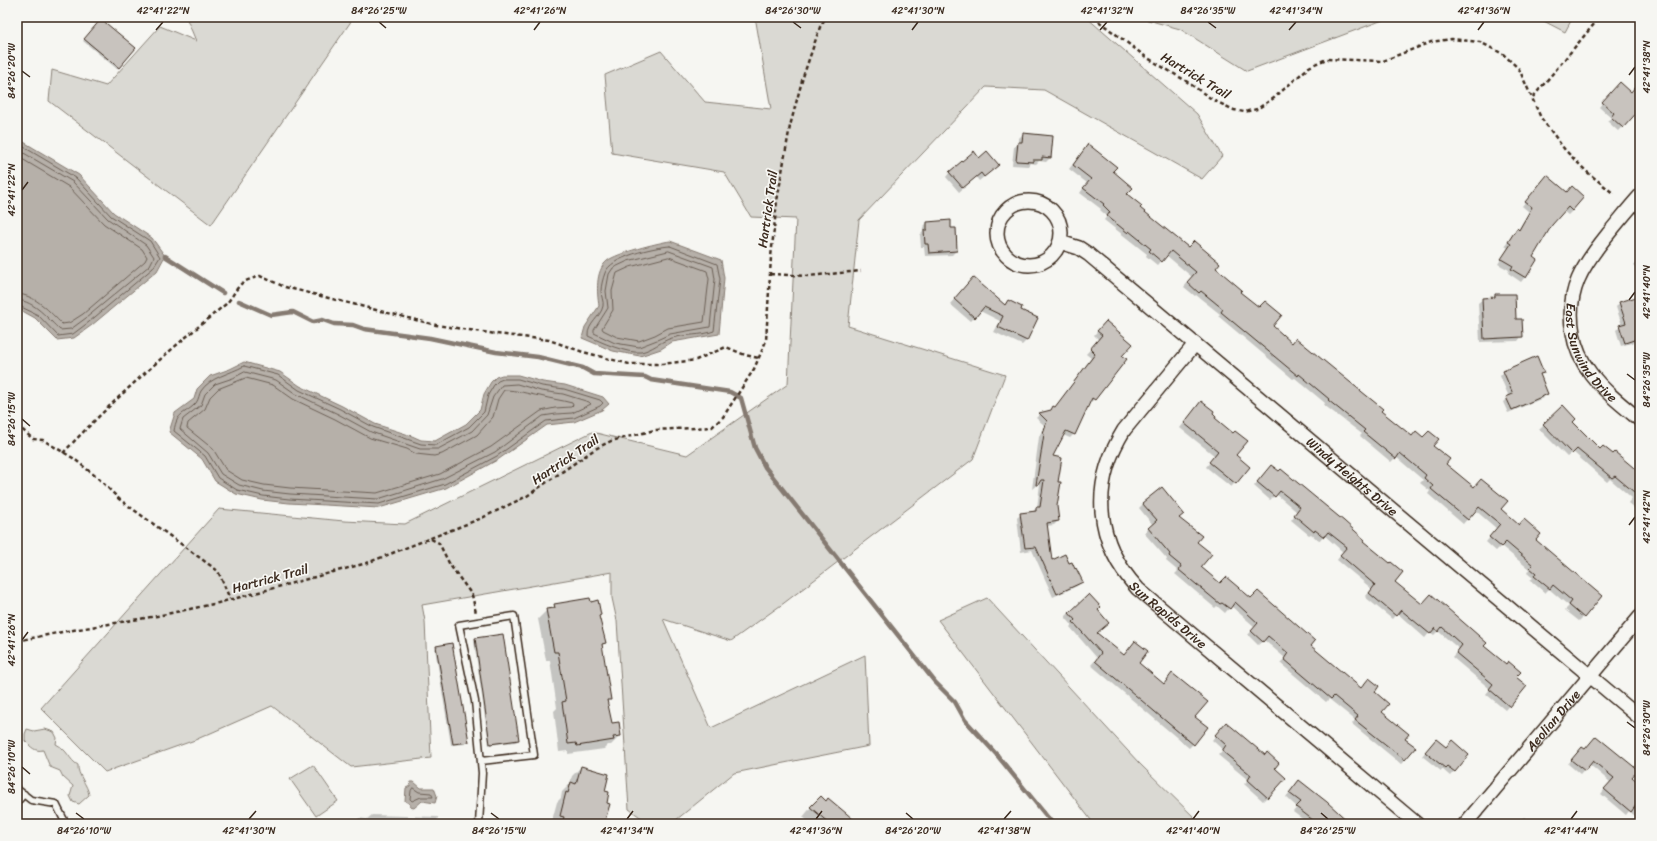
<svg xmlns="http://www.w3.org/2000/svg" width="1657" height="841" viewBox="0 0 1657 841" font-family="Sriracha,sans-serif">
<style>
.green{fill:#dad9d3;stroke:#8a8278}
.water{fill:#b6b0a9;stroke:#857a71}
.shadow{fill:#0003}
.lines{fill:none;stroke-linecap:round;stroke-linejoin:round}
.shore{stroke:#6c6056;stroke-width:1}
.stream{stroke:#857a71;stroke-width:4.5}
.building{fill:#c8c3be;stroke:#3b2a1e}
.service-casing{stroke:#3b2a1e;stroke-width:9}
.minor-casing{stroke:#3b2a1e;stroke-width:16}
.path{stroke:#3b2a1e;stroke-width:2.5;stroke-dasharray:4 3;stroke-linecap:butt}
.service{stroke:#f6f6f2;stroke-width:6}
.minor{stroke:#f6f6f2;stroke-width:13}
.ticks{fill:none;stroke:#3b2a1e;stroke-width:1.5}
.labels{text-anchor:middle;stroke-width:3.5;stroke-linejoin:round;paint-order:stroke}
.street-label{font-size:13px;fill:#3b2a1e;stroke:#f6f6f2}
.neatline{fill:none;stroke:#3b2a1e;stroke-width:1.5}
.ticks-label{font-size:10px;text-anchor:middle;fill:#3b2a1e}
</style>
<rect width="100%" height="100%" fill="#f6f6f2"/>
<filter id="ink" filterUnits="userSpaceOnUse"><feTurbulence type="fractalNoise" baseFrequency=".025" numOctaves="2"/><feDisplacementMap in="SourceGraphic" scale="8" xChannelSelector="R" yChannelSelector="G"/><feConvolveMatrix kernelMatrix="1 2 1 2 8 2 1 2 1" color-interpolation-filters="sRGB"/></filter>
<g filter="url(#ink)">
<path class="green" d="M186 17H354L211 225 49 101 52 70 106 86 160 26 196 41Z
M750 17H1086L1197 114 1222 156 1202 179 1044 90 986 87 859 220 848 326 1005 375 973 459 784 603 731 641 663 619 711 728 865 655 869 746 734 773 671 824H650L629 809 617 621 612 598V572L422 605 425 621 431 758 351 767 272 706 195 740 105 772 41 708 219 509 344 521 405 524 592 432 687 455 788 384 796 219 751 217 724 172 612 153 605 75 661 51 705 102 771 109 756 22Z
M1137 17H1391L1247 71 1180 29Z
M1536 17H1573L1565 32Z
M987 598 1139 763 1201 824H1094L938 620Z
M27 729 34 731 45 729 54 732 57 738 56 744C68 750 69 760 78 765 77 775 88 785 89 795L79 804 73 802 70 796 73 786 63 777 60 771 50 767 43 750C35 752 31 747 25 741V734Z
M313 765 338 801 316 816 290 779Z"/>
<path class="water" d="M17 138 79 175 114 213 152 238 165 256 157 271 92 325 74 338 57 340 35 318 17 308Z
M670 241 721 260 724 278 719 334 672 342 661 349 640 356 613 351 582 338 585 327 599 306C597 293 595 271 607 261 617 253 657 243 670 241Z
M244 362 280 372 300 386 342 406 375 424 412 436 421 440 435 441 466 424 480 410 484 394 491 382 496 377 502 375H518L543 382 565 385 603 397 609 404 602 410 574 422 547 425 499 459 446 488 379 508 289 503 262 500 236 494 215 481 202 459 169 432 175 413 194 399 197 389 210 376 230 369Z
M411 782H414L421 788H434L437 796 435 803 422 801 414 808 410 807V804L405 801 406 788 410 786Z"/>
<path class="shadow" d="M93 17H101L96 21Z
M101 20 134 48 117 69 83 41Z
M1640 82V108L1618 131 1607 121 1611 118 1599 107 1616 87 1631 93Z
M1023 134 1050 158 1046 162 1039 161 1036 164 1030 163 1028 166 1012 165 1014 147 1019 143V138Z
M1084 150 1112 172 1126 194 1139 208 1215 269 1271 326 1292 344 1412 437 1432 446 1445 464 1601 597 1583 617 1579 621 1565 610 1569 606 1549 589 1545 593 1530 580 1533 578 1527 573 1529 569 1501 546 1496 551 1486 542 1497 529 1475 510 1463 524 1428 494 1430 491 1420 483 1423 480 1396 457 1391 462 1360 436 1362 434 1324 405 1325 403 1295 378 1293 379 1218 316 1220 314 1196 295 1195 296 1184 287 1192 277 1166 255 1157 265 1146 256 1147 254 1104 220 1107 216 1100 210 1101 209 1080 193 1087 183 1069 169Z
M993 169 979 181 976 177 959 192 946 177 950 172Z
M1543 181 1572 211 1568 215 1563 211 1551 225 1531 257 1525 277 1521 282 1508 273 1509 270 1498 264 1508 248 1505 246 1513 234 1518 230 1529 212 1522 206Z
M927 223 950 229 956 251 952 255 925 256 924 247H921L920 235 923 232V227Z
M1640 259V271L1634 266Z
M969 283 1004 305 1008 301 1020 310 1037 318 1026 341 1022 345 994 332 1000 321 980 311 970 321 950 304Z
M1495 295H1514L1515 320 1522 336 1518 341 1480 342 1478 303 1483 299 1492 298Z
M1640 297 1639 338 1635 342 1621 346 1616 330 1622 325 1616 307 1620 303Z
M1102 326 1121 356 1094 399 1090 403 1088 402 1074 434 1070 438 1063 435 1052 457 1057 482 1056 506 1058 521 1054 525 1046 526 1051 561 1069 565 1082 582 1077 586 1053 597 1032 550 1021 552 1017 518 1021 514 1032 512 1037 508 1040 484H1038L1032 489 1039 437 1044 425 1036 418 1040 414 1049 412 1053 407 1055 408 1091 358 1086 354 1099 340 1094 335Z
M1504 372H1542L1539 376 1547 393 1543 398 1508 413 1503 402 1509 397 1500 376Z
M1563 406 1572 422 1599 450 1640 479V513L1628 503 1632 498 1610 479 1607 482 1573 452 1567 457 1539 429Z
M1197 407 1213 418 1235 455V483L1231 487 1206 467 1215 456 1180 428Z
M1271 466 1362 541 1394 582 1422 605 1483 646 1526 686 1505 710 1486 694 1490 689 1452 657 1459 649 1438 631 1434 635 1430 632 1425 638 1397 613 1392 619 1365 597 1372 589 1337 560 1343 552 1324 535 1319 541 1311 534 1309 535 1291 520 1297 512 1276 494 1270 500 1254 486Z
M1143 504 1178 518 1196 542 1200 567 1220 584 1309 646 1361 689 1373 692 1381 712 1403 739 1405 760 1401 764 1352 724 1355 720 1329 699 1326 702 1280 663 1285 658 1264 640 1258 645 1248 635 1255 627 1231 606 1225 613 1217 606 1215 608 1175 574 1178 571 1166 561 1167 559 1144 533 1153 525 1139 508Z
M590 603 600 615 598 617 605 643 601 646 609 699 607 702 611 724 620 736 611 745H608L604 749 568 754V751L559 752 554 711 557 708 550 660H546L538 619 547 610 551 609 555 605Z
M1096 610V633L1194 717 1193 744 1189 748 1091 665 1097 658 1070 627 1072 625 1065 617 1069 613Z
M475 639 518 740 516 742 489 745 474 641Z
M437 647 467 742 466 744 451 745 435 649Z
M1222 728 1264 756 1274 768 1267 797 1263 801 1244 784 1248 780 1218 755 1223 750 1212 740Z
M1432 744 1446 748 1468 755 1450 776 1442 769 1441 771 1422 756Z
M1578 752 1630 777 1640 785V820L1629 811 1626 815 1601 794 1610 782 1589 764 1580 774 1568 764Z
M581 767 603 824H551L557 802 561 798 562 792 570 784 572 776Z
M1295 786 1350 824H1309L1293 812 1297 807 1286 797Z
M812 806 853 824H811L803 817Z
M372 815 438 817 437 824H354L359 818 367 819Z
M1524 817 1533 824H1518Z"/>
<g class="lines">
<path class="shore" d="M17 143 76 178 111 216 150 241 160 257 153 268 89 322 73 334 58 336 38 315 17 305
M17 149 73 182 108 219 146 245 154 257 150 265 86 318 71 329 60 330C48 319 35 301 17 300
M17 156 69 187 104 224 142 249 147 257 145 261 83 314 69 323 62 324C50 312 36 295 17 294
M670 246 717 264 720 279 714 331C701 336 686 334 672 338 661 341 652 350 641 352 627 354 601 342 588 336 587 324 601 317 603 306 604 302 601 296 601 291 601 286 603 278 605 273 610 257 654 247 670 246Z
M669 251 713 267 715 279 710 327 670 334 657 340 639 347 615 343 594 333V330L608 308 606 291 609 274 613 268 628 261Z
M669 257 707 271 709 279 704 322 668 328 655 335 639 341 617 337 603 330 602 328 613 310 612 291 617 273 630 267Z
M244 366 278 375 299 390 340 409 373 427 421 444 436 445 469 427 484 412 488 395 494 385 498 381 503 379H518L542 386 564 389 600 400 603 403 600 406 574 418 546 421 497 456 445 484 379 504 289 499 263 496 237 490 218 478 205 456 174 431C177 411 185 415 196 403 199 399 199 394 201 391 210 377 230 374 244 366Z
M245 372 276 380 296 394 338 414 371 432 420 449H438L472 431 487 415 493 397 502 385 517 384 541 391 563 394 589 402 591 404 572 413 556 414 543 416 495 452 442 479 378 499 290 494 263 491 239 485 221 474 208 453 180 429 183 419 201 405 205 394 215 384 233 378Z
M246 378 273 385 293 399 335 419 370 438 407 449 416 454 434 456 442 454 477 435 493 417 498 399 504 390C517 390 528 394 540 396 551 399 561 400 572 403L573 405 571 407 555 408 541 411 491 447 440 474 377 493 290 488 264 485 242 480 226 470 213 449 187 428 188 423 205 409 210 397 218 389Z
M413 788 419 792 431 793 433 797H421L412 801 410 799 411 791Z"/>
<path class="stream" d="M165 256 223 293
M239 301 271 315 293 312 313 322 323 320 334 324 353 325 364 329 430 338 496 352 538 357 583 368 594 374 645 377 651 380 730 392 741 398 755 448 765 467 935 682 955 702 965 720 997 755 1053 824"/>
</g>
<path class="building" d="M101 19 136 48 119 68 84 39Z
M1640 81V109L1623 128 1611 117 1614 113 1602 102 1620 82 1631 92Z
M1023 133 1053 136 1051 158 1042 157V160H1033V162L1016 161 1018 142H1022Z
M1088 144 1117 167 1113 171 1133 188 1127 194 1142 206 1140 208 1188 247 1194 241 1220 263 1216 268 1242 290 1240 292 1259 307 1265 301 1282 315 1273 326 1292 343 1296 338 1356 387 1383 409 1381 411 1412 436 1416 431 1423 437 1429 431 1439 439 1433 446 1450 459 1446 464 1474 487 1481 479 1508 501 1501 509 1519 525 1524 519 1541 534 1536 540 1602 596 1584 618 1569 605 1572 601 1553 585 1550 589 1534 576 1536 573 1530 568 1533 565 1506 542 1501 547 1489 537 1500 524 1479 507 1468 520 1431 489 1433 486 1424 478 1426 475 1400 453 1396 459 1363 432 1365 430 1328 400 1329 399 1299 374 1298 376 1221 312 1223 309 1201 291 1199 293 1187 282 1196 272 1171 251 1162 262 1149 251 1151 249 1129 231 1128 233 1107 216 1110 212 1103 205 1104 204 1083 188 1091 179 1073 165Z
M974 151 979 158 987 151 999 165 984 177 981 173 963 188 949 172Z
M1547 175 1567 192 1572 186 1584 197 1572 211 1568 207 1552 225 1533 257 1537 260 1526 278 1511 269 1513 266 1501 259 1511 244 1508 242 1517 228 1519 230 1532 207 1525 202Z
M951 220V228H956L957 251 929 253 928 244H925L924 230H927V222Z
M973 277 1005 305 1008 300 1022 307 1021 310 1038 318 1027 341 998 327 1003 316 984 307 975 318 954 299Z
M1495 294H1515L1516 319H1522L1523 337 1484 339 1482 298 1495 297Z
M1640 296V338L1625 343 1619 325 1626 323 1619 302Z
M1106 321 1133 344 1122 356 1127 359 1095 400 1092 398 1075 435 1066 431 1053 456 1062 458 1058 482H1061L1057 506 1059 521 1047 523 1052 560 1065 554 1069 563 1072 562 1075 569 1076 568 1083 582 1057 594 1036 547 1025 548 1020 513 1036 511V507H1040L1044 480H1041L1038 485H1036L1044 434 1043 433 1047 421 1039 413 1051 410 1053 406 1055 407 1095 354 1090 349 1102 335 1097 331Z
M1537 356 1544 373 1540 374 1548 394 1512 410 1506 397 1513 394 1503 371Z
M1201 401 1214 411 1213 413 1216 416 1215 418 1233 433 1235 431 1248 441 1236 455 1250 467 1236 484 1209 462 1218 451 1184 423Z
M1563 405 1576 419 1573 422 1600 449 1603 446 1613 454 1615 452 1640 473V497L1615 476 1612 478 1577 449 1572 454 1543 424Z
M1271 465 1279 471 1281 469 1344 521 1365 540 1363 541 1390 563 1391 562 1403 572 1395 582 1422 604 1431 594 1487 643 1484 646 1506 664 1508 661 1521 672 1516 677 1527 686 1510 707 1489 689 1493 684 1456 653 1462 645 1442 627 1438 632 1435 628 1430 634 1401 610 1396 616 1369 593 1375 585 1340 555 1347 547 1328 532 1324 537 1315 530 1314 532 1294 515 1300 507 1280 491 1275 497 1257 482Z
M1162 487 1184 514 1179 518 1202 536 1197 542 1212 554 1201 567 1220 583 1226 577 1251 598 1258 591 1315 641 1311 646 1361 688 1369 678 1379 686 1375 692 1389 704 1382 712 1409 734 1405 739 1416 747 1405 760 1355 720 1358 716 1334 696 1331 699 1284 659 1288 653 1268 636 1263 642 1251 631 1258 623 1235 602 1230 609 1222 603 1220 604 1179 570 1181 566 1169 556 1170 554 1148 528 1157 520 1142 503Z
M1089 594 1101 607 1098 610 1109 623 1097 633 1124 655 1135 641 1148 651 1139 663 1164 684 1172 673 1208 702 1195 717 1208 727 1194 745 1095 661 1101 653 1073 622 1075 620 1069 613Z
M590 598 591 602 598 600 601 615 599 616 606 643 602 644 611 700H607L612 723 619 722 621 736 613 737 614 740 577 746 576 743 568 744 562 702 566 701 558 652H554L546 609 555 608 554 604Z
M503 634 519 740 490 744 475 638Z
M452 643 469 742 453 744 436 646Z
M1226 722 1265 755 1267 752 1279 763 1275 768 1286 778 1268 798 1248 780 1251 775 1222 751 1226 745 1215 735Z
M1596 736 1638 770 1632 777 1640 784V800L1631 812 1604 789 1614 778 1593 761 1585 771 1571 760 1582 747 1585 749Z
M1436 739 1446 747 1452 740 1469 755 1455 772 1447 766 1445 768 1425 752Z
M581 766 609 774 605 791 609 792 607 803 610 804 604 824H562L564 817 560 816 566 792 568 793 571 782 576 784Z
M1299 780 1327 802 1351 824H1318L1296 807 1301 802 1289 793Z
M821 796 826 801 828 798 859 824H830L810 807Z"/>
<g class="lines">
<defs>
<path id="service" d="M17 789 31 800 56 804 66 824
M17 802 24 794
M479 824 482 773 475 701 459 625 514 616 534 755 481 761"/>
<g id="minor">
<path id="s1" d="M1640 196C1629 208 1619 221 1608 234 1583 265 1565 291 1573 333 1575 348 1582 362 1591 374 1605 392 1623 406 1640 420"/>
<circle cx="1029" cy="233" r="32"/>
<path id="s2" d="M1060 242 1079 248 1088 254 1640 718"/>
<path id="s3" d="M1195 344 1124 430C1090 485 1095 542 1138 589L1417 824"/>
<path id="s4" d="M1465 824 1640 617"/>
</g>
</defs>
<use href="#service" class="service-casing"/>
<use href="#minor" class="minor-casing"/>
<path class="path" d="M1093 17 1146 57 1186 81 1213 100 1234 110 1244 112 1257 109 1274 98 1309 67 1317 63 1327 59 1383 61 1431 42 1452 39 1480 42 1503 54 1519 69 1541 118 1551 131 1565 150 1586 171 1614 194
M1533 97 1600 17
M770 274 808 276 861 271
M17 425 33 439 43 440 73 458 99 479 119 499 218 571 230 599
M63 453C114 399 169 350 226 304 232 298 235 290 241 284 245 280 255 278 260 276L285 287 436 325 496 334 549 340 583 352 629 364H662L696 360 726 347 745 355 759 358
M431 539 439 543 450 565 472 595 476 613
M17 641 67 631 157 616 218 603 367 563 482 518 527 496 595 449 611 441 655 430 712 427 723 417 754 369 766 341 771 257 777 201 790 126 803 77 820 27 826 17"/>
<use href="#service" class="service"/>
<use href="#minor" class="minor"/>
</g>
</g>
<path class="ticks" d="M379 22 386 28M793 22 801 28M1208 22 1216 28M156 30 163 22M534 30 540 22M912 30 918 22M1100 30 1107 22M1289 30 1296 22M1478 30 1484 22M22 71 30 77M1629 75 1635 67M22 190 28 182M1629 300 1635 292M1627 374 1635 380M22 419 30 426M1629 525 1635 517M22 640 28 632M1627 722 1635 728M22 767 30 774M76 813 84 819M491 813 499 819M906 813 913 819M1321 813 1328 819M249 819 256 811M627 819 633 811M816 819 822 811M1004 819 1011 811M1193 819 1199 811M1571 819 1577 811"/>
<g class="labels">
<g class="street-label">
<text transform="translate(1196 75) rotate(31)" y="5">Hartrick Trail</text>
<text transform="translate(767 209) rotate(-82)" y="5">Hartrick Trail</text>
<text dy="5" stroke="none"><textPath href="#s1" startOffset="184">East Sunwind Drive</textPath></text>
<text transform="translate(565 459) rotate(-34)" y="5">Hartrick Trail</text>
<text dy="5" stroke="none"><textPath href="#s2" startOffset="376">Windy Heights Drive</textPath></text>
<text transform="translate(270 578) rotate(-15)" y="5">Hartrick Trail</text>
<text dy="5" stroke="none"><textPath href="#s3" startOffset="324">Sun Rapids Drive</textPath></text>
<text dy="5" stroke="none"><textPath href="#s4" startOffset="136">Aeolian Drive</textPath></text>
</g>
</g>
<rect width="1657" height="841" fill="none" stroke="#f6f6f2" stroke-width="44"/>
<rect x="22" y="22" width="1613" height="797" class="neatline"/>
<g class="ticks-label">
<text x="163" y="14">42°41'22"N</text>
<text x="379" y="14">84°26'25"W</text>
<text x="540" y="14">42°41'26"N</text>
<text x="793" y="14">84°26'30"W</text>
<text x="918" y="14">42°41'30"N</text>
<text x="1107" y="14">42°41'32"N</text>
<text x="1208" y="14">84°26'35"W</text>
<text x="1296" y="14">42°41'34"N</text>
<text x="1484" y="14">42°41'36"N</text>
<text transform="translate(1646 67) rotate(-90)" y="4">42°41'38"N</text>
<text transform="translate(11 71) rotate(-90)" y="4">84°26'20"W</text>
<text transform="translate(11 190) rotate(-90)" y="4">42°41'22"N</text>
<text transform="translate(1646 292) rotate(-90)" y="4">42°41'40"N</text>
<text transform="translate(1646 380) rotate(-90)" y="4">84°26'35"W</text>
<text transform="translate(11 419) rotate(-90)" y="4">84°26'15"W</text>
<text transform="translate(1646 517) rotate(-90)" y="4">42°41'42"N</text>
<text transform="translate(11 640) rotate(-90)" y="4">42°41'26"N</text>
<text transform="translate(1646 728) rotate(-90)" y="4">84°26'30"W</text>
<text transform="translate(11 767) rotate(-90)" y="4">84°26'10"W</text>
<text x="84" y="834">84°26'10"W</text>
<text x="249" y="834">42°41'30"N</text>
<text x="499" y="834">84°26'15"W</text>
<text x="627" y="834">42°41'34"N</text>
<text x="816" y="834">42°41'36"N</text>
<text x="913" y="834">84°26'20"W</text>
<text x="1004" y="834">42°41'38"N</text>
<text x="1193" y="834">42°41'40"N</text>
<text x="1328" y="834">84°26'25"W</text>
<text x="1571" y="834">42°41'44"N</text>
</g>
</svg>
